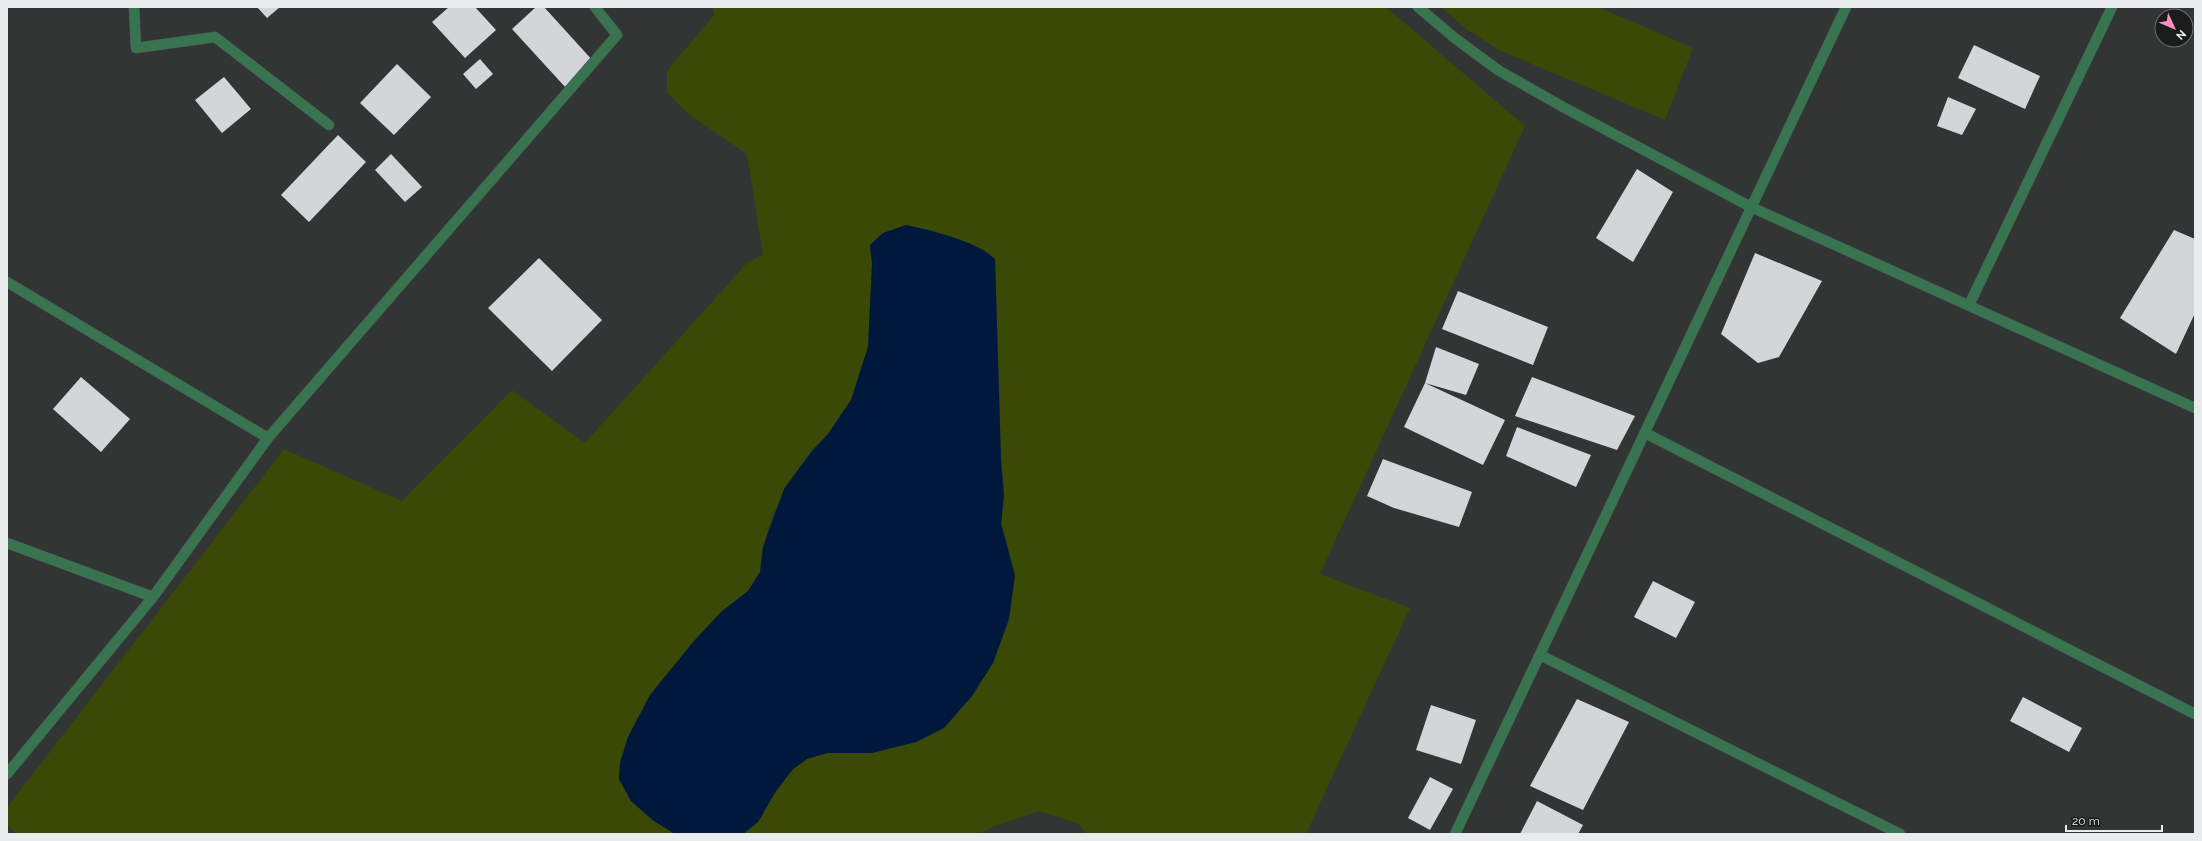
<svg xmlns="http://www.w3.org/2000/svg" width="2202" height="841" viewBox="0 0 2202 841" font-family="Raleway,sans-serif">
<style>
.green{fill:#3a4906}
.water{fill:#00183b}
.building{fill:#d2d6d8}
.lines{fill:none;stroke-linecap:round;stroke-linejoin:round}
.minor-casing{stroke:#4e5251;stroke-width:11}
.minor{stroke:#387450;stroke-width:10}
</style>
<rect width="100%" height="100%" fill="#313534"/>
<path class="green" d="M712 7H1386L1525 126 1320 574 1410 608 1306 834H1087L1079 824 1039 811 990 828 980 834H743L758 822 776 791 793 769 807 759 827 753H872L916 742 972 696 993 663 1009 619 1008 546 1001 524 1004 495 1001 460 995 259 985 250 930 230 870 245 872 264 868 347 851 400 828 434 811 452 773 513 763 547 760 572 748 591 721 612 694 641 650 695 628 737 620 763 619 779 631 801 654 821 675 834H16L7 824V807L284 449 402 501 512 390 585 443 747 263 763 254 747 154 688 114 667 92V71L714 15Z
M1441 7H1598L1693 48 1665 120 1501 51 1466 29Z"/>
<path class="water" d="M906 225C933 231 974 240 995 259L1001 460 1004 495 1001 524 1015 575 1009 619 993 663 972 696 944 728 916 742 872 753H827L807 759 793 769 776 791 758 822 743 834H675L654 821 631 801 619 779 620 763 628 737 650 695 694 641 721 612 748 591 760 572 763 547 784 489 811 452 828 434 851 400 868 347 872 264 870 245 883 233Z"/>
<path class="building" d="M257 7H280L267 18Z
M449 7H475L496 30 465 58 432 22Z
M536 7H544L594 62 566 88 512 29Z
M1974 45 2040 76 2025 109 1958 78Z
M480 59 493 74 476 89 463 74Z
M397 64 431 97 394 135 360 103Z
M224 77 251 109 222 133 195 100Z
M1948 97 1976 109 1962 135 1937 126Z
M338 135 366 162 309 222 281 195Z
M391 154 422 187 405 202 375 170Z
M1637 169 1673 192 1633 262 1596 238Z
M2174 230 2195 239V313L2176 354 2120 318Z
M1755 253 1822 281 1779 357 1758 363 1721 334Z
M539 258 602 320 552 371 488 308Z
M1458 291 1548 327 1533 365 1442 329Z
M1436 347 1479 364 1466 395 1425 383 1505 420 1483 465 1404 427 1425 383Z
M81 377 130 419 101 452 53 409Z
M1532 377 1635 416 1617 450 1515 416Z
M1517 427 1591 455 1576 487 1506 456Z
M1383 459 1472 492 1459 527 1394 508 1367 496Z
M1653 581 1695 602 1676 638 1634 617Z
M2023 697 2082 728 2069 752 2010 721Z
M1577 699 1629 722 1583 810 1530 786Z
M1431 705 1476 720 1461 764 1416 750Z
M1430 777 1453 789 1430 830 1408 818Z
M1537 801 1583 825 1578 834H1520Z"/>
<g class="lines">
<defs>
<path id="minor" d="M134 7 136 48 215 37 329 125
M1418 7 1456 39 1498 70 1563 107 1751 207 2195 408
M7 282 268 438
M1969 305 2112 7
M1645 433 2195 714
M7 543 153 597
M1540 655 1900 834
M7 774 153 597 268 438 617 35 595 7
M1455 834 1846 7"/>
</defs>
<use href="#minor" class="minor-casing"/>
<use href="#minor" class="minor"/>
</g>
<rect width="2202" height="841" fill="none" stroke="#e9ecec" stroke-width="16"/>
<g transform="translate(2174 28) rotate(134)"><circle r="19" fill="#1a1c1c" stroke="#6d6f6f"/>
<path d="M0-3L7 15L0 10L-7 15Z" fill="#fe8ebc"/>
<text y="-6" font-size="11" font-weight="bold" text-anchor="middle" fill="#e9ecec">N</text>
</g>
<path d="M2066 825v6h96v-6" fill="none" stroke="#e9ecec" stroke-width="2"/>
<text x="2072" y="825" font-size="12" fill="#e9ecec" stroke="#1a1c1c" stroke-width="3" paint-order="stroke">20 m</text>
</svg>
